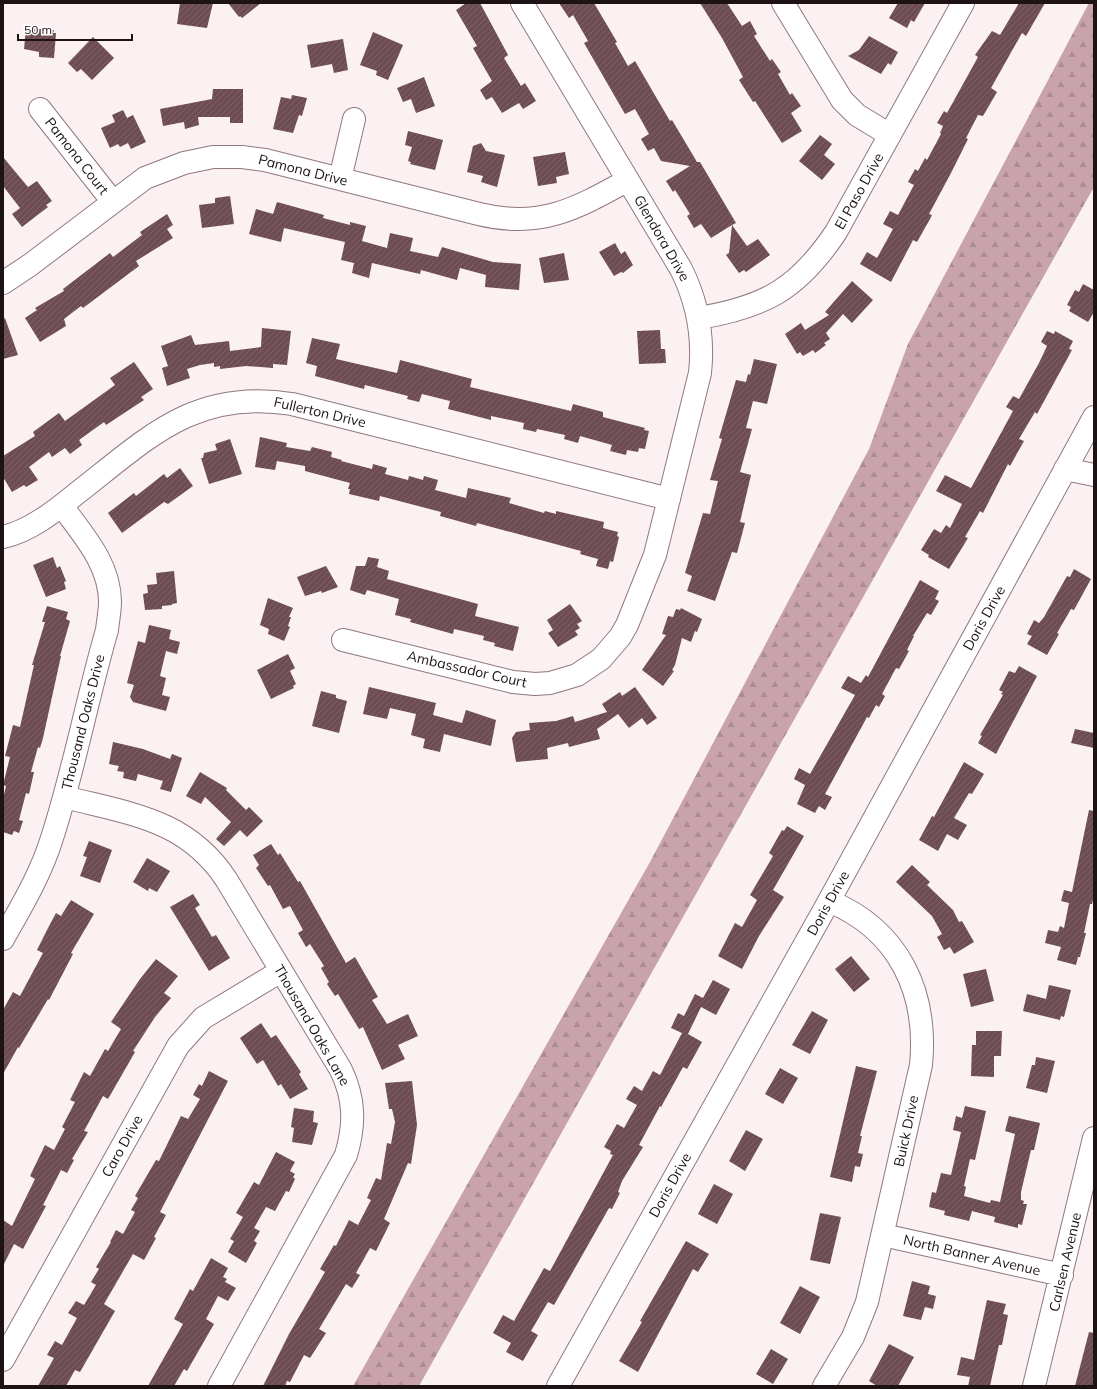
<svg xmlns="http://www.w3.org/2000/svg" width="1097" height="1389" viewBox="0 0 1097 1389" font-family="Mulish,sans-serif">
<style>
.forest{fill:url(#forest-firs)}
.building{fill:url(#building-hatch)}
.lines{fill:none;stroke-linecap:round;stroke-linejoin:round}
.minor-casing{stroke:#91787d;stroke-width:24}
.minor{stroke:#fff;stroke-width:22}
.labels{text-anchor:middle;stroke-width:4;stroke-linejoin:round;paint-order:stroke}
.street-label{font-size:14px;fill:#1d1315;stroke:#fff}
</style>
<defs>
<pattern id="forest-firs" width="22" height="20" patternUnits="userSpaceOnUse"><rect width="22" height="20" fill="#c9a3ab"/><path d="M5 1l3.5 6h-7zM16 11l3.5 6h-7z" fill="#ac8b92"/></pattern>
<pattern id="building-hatch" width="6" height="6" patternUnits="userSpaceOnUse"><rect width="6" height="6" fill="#6d4c54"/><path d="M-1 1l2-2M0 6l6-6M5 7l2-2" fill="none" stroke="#7d6268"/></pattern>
</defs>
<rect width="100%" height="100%" fill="#fbf0f2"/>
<path class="forest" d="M1089 3H1094V187L419 1386H353L650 862 869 449 908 344Z"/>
<path class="building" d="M180 3H213L207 28 177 24Z
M228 3H261L242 18 240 16 239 17Z
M466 3H480L508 55 504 58 521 86 525 83 536 101 523 109 519 103 502 113 492 97 486 100 480 90 492 81 473 48 477 46 456 10Z
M559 3H594L617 42 615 43 628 66 635 61 670 121 672 120 697 162H700L736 223 732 225 747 246 758 239 770 255 746 272 744 270 739 273 726 255 729 253 732 225 711 238 701 224 694 228 687 216 690 214 675 190 673 192 666 181 690 166 661 161 654 148 648 151 641 139 649 134 635 109 625 114 584 43 588 41 573 15 569 18Z
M700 3H727L742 26 750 21 757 34 754 36 770 61 772 59 781 72 778 74 790 95 792 93 801 106 791 113 802 131 782 143 755 101 753 102 739 80 743 77 722 38Z
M898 3H925L914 22 911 20 907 28 889 18Z
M1019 3H1045L1026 36 1022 33 991 88 997 92 983 116 978 115 966 138 968 139 951 173 929 214 932 215 930 219 917 242 913 240 891 282 860 264 867 252 877 258 893 229 883 224 890 211 898 215 914 185 908 182 915 169 918 171 925 158 927 160 941 134 940 133 943 126 937 123 944 111 947 113 978 57 975 55 992 31 1000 35Z
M26 28 54 30 53 33H56L54 58 39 57V52L24 49Z
M373 32 403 45 388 80 376 75 377 71 360 65Z
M869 36 898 52 891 65 888 63 881 74 848 56 859 50Z
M93 37 114 58 92 80 81 69 77 72 68 63Z
M343 39 348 70 334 73 332 64 311 68 307 45Z
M424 77 435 106 416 113 411 99 403 102 397 88Z
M213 89H243V123H230V117H198L199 125 185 129 184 122 163 126 160 109 212 99Z
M292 95 307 98 302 116 299 115 293 133 273 129 281 97 291 99Z
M123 110 127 118 133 115 146 142 131 149 128 143 120 147 118 144 110 148 101 128 115 122 112 115Z
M408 131 443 140 435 170 410 164 411 162 408 161 412 147 405 145Z
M820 135 832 144 824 155 835 164 822 180 799 161Z
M481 143 486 151 505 155 497 187 481 182 483 176 467 172 473 146Z
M565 152 569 174 556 177 557 183 538 186 533 157Z
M3 157 28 187 37 181 52 201 46 205 48 207 22 227 12 214 20 208 3 186Z
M230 196 234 224 202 228 199 205 215 203V198Z
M277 202 324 215 323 218 350 225V222L366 226 362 241 387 248 390 233 413 238 410 251 438 257 442 247 493 262 521 264 519 290 485 287 486 275 460 268 457 280 421 270 420 274 372 263 369 278 352 273 354 263 341 260 345 242 284 228 281 242 249 234 256 209 273 214Z
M167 214 173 225 167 229 173 238 136 261 139 266 83 308 81 306 64 319 66 326 40 342 25 318 37 310 35 308 64 291 63 289 110 253 113 257 142 235 140 232Z
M615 243 621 254 625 251 633 265 623 273 621 272 614 276 599 252Z
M564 253 569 280 544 283 539 258Z
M852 281 873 300 852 323 843 314 826 333 830 339 824 343 826 345 815 353 813 350 803 356 800 352 797 354 785 334 801 323 805 330 829 315 825 312Z
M1083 284 1094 290V312L1088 322 1069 311 1071 307 1067 305 1075 290 1079 292Z
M5 318 18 355 3 359V319Z
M262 328 291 331 287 365 273 364V368L246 366 220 369V366L214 367V363L200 365 187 369 190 378 167 386 162 368 168 366 161 346 191 335 195 345 229 341 230 351 261 347Z
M660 330 661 349H665L666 363 639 364 637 331Z
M1047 331 1054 334 1055 331 1073 341 1069 349 1072 350 1037 414 1035 412 1019 439 1024 441 1010 466 1008 464 983 513 980 511 965 537 968 538 949 569 928 557 929 555 921 550 934 529 941 533 946 525 950 528 962 504 936 491 945 475 971 488 1013 411 1006 407 1013 396 1019 399 1039 363 1047 346 1041 342Z
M312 338 340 344 336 359 397 373 400 360 472 379 470 387 571 411 573 404 603 412V417L645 428 644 430 649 431 645 449 639 448 638 452 627 450 626 455 610 451 612 445 580 436 578 443 564 439 565 435 537 429 536 432 523 429 524 423 491 416V420L448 409 450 401 422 394 419 402 407 399 408 396 365 385 364 389 315 376 317 366 306 363Z
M754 359 777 364 767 404 753 401 746 428 752 429 740 472 751 475 740 522 745 523 737 553 732 552 715 601 687 591 692 576 685 573 703 513 710 514 718 481 710 480 722 439 719 438 736 380 746 382 748 374 750 375Z
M134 362 153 389 141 397 144 400 106 425 104 422 79 440 82 445 70 454 65 448 52 457 49 452 29 467 38 480 26 487 24 485 12 492 3 477V456L35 436 33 432 59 413 65 421 115 385 110 378Z
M260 437 287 443 286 447 310 451 312 447 332 452 331 457 342 460 341 461 372 469 373 464 387 468 385 474 408 480 409 476 423 480 424 476 438 480 435 490 466 498 468 488 511 498 509 503 544 513 545 511 556 514V511L604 522 603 528 618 532 617 536 619 537 613 562 610 561 608 569 596 566 598 559 580 554 581 551 477 523 476 526 440 516 441 512 380 496 379 501 349 494 350 489H348L350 483 305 471V466L277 461 275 470 255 467Z
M230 439 242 474 209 484 201 458H203L204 453 217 450 215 444Z
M180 468 193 486 168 504 164 502 122 533 108 513 134 493 136 496 164 474 167 478Z
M53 557 57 568 60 566 66 581 64 582 66 589 46 597 33 565Z
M368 557 379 559 377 567 389 571 387 579 478 604 475 616 519 627 513 651 494 646 495 643 483 640 484 636 454 629 453 634 410 622 411 619 395 615 399 599 367 590 365 595 350 590 356 566H365Z
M326 566 338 587 322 593 321 591 305 596 297 577Z
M1074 569 1091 579 1074 610 1071 609 1057 633 1059 634 1047 655 1027 644 1032 636 1027 634 1034 620 1039 623 1044 617 1067 576 1070 577Z
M174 571 177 603 172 604V605L162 606V609L145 610 143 594 148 593 147 585 157 584 156 573Z
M920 580 939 591 935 599 939 601 931 615 927 613 913 636H914L907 650 909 651 899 669 896 668 882 694 885 696 879 707 876 705 869 718 867 717 830 785 825 794 832 797 825 810 819 806 815 813 797 804 805 785 794 779 799 768 810 774 855 695 841 688 848 676 861 683 866 675 868 677Z
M268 598 293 608 289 617H291L288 626 290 627 284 641 268 634 269 629 260 625Z
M570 604 582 621 577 624 580 628 575 631 578 635 558 647 548 633 553 630 547 620Z
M47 606 68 612 66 619 70 621 60 656H61L43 738 40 748 38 747 31 772H34L29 794 26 793 19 820 23 821 19 833 14 831 12 835 3 832V799L6 786 3 785 10 757 5 756 13 725 20 727 34 665H32L45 622H42Z
M681 608 702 619 697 632 695 631 691 642 682 638 675 665 672 670 674 671 663 686 642 670 666 635 662 634 668 616 673 617 676 609 680 610Z
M149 625 171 630 169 639 180 642 177 654 166 651 160 676 166 678 162 695 170 697 166 711 133 702 130 697 134 685 127 683 138 641 145 643Z
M288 654 295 668 290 671 296 684 293 686 294 688 271 699 257 670Z
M1019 666 1037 676 996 754 978 743 982 736 980 735 1003 695 1001 694 1003 692 999 690 1009 671 1015 673Z
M369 687 436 703 433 715 462 723 466 710 496 720 491 746 444 734 440 752 423 748 425 739 411 735 416 714 390 708 387 719 363 714Z
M635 687 657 718 647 725 642 718 629 728 618 714 597 729 600 739 569 747 568 743 547 748 548 759 516 762 512 738 516 732 530 730 529 723 556 721 573 716 575 722 607 712 602 704 620 692 622 696Z
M321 691 336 695V698L347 701 339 733 312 726Z
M1075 729 1094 733V748L1071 743Z
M113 742 143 749 170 759 172 754 182 758 171 792 160 789 163 781 138 774 136 781 123 778 124 772 117 771 119 766 109 764Z
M964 762 984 774 972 794 969 793 954 818 967 825 958 840 947 834 938 851 919 840 932 816 934 817Z
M200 772 227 788 226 790 246 810 249 807 263 821 247 837 240 830 224 846 216 839 231 822 205 797 201 804 186 796Z
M1089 810 1094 811V896L1092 904H1090L1084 933H1086L1080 957H1078L1076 965 1057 960 1061 947 1045 943 1048 930 1058 932 1060 926 1064 928 1069 903 1061 901 1064 890 1072 892Z
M787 826 804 836 773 890 784 897 759 936 742 969 718 956 735 923 742 927 757 900 750 895 773 856 769 853 782 830 784 831Z
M89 841 112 850 100 883 80 876 87 857 83 856Z
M271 844 278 855 280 853 298 882 300 881 346 963 355 957 378 997 372 1000 387 1024 408 1014 418 1036 398 1045 405 1059 382 1070 363 1027 359 1029 338 994 335 996 327 984 329 982 321 968 324 966 310 944 306 947 298 933 303 930 290 906 283 909 270 885 268 886 256 868 259 865 253 855Z
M147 858 170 871 157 892 149 888 148 891 133 882Z
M912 865 930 882 927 885 953 910 959 922 962 921 974 942 954 954 950 947 944 950 937 937 942 934 932 916 896 882Z
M193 894 200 905 195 908 212 937 216 935 230 958 209 971 170 907Z
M71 900 94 914 71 953 73 954 49 1000 48 999 19 1048 18 1047 3 1074V1010L13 992 20 996 43 953 37 950 48 928 56 913 61 916Z
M851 956 870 979 854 992 835 969Z
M156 959 178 976 164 993 171 998 155 1017 133 1051 135 1052 108 1099 103 1096 84 1131 88 1132 72 1159 74 1160 67 1173 61 1170 43 1205 46 1206 23 1249 14 1244 3 1266V1220L12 1226 35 1179 30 1176 45 1145 54 1150 65 1129 62 1127 75 1102 70 1100 84 1072 90 1076 105 1049 108 1051 121 1029 111 1022 140 979Z
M986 969 994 1001 971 1007 963 974Z
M713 980 730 989 716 1015 701 1007 688 1034 702 1042 687 1069 683 1067 661 1107 660 1106 639 1145 643 1147 622 1181 618 1192 620 1193 612 1209 609 1208 554 1305 548 1302 531 1331 538 1335 523 1361 506 1352 511 1343 493 1333 503 1315 514 1321 544 1268 550 1271 613 1155 610 1154 611 1151 604 1147 617 1124 624 1128 637 1105 626 1099 634 1086 642 1091 653 1071 660 1075 682 1033 671 1028 678 1013 684 1016 695 994 703 998Z
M1049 985 1071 990 1064 1017 1061 1016 1060 1020 1023 1011 1027 994 1046 999Z
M812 1011 828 1020 810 1054 792 1045Z
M261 1023 271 1038 276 1035 301 1072 299 1074 308 1089 290 1099 281 1084 278 1086 263 1060 257 1064 240 1038Z
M976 1031H1002L1001 1056H994V1077L971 1076 972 1045H976Z
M1036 1057 1055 1061 1047 1093 1026 1088 1032 1065H1035Z
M856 1066 877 1071 860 1136H862L858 1153 863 1154 860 1167 855 1166 852 1182 830 1177Z
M780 1068 798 1078 783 1104 765 1094Z
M209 1071 228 1081 160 1212 166 1215 154 1237 156 1238 144 1260 133 1254 104 1304 115 1311 80 1372 75 1370 66 1386H38L54 1358 47 1355 55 1341 62 1345 77 1318 68 1313 76 1301 84 1305 96 1285 91 1282 99 1269 96 1267 111 1242H110L116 1230 123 1234 135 1212 131 1210 138 1198 135 1196 156 1160 159 1161 181 1116 188 1119 200 1099 193 1095 199 1084 202 1086Z
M412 1081 417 1125 411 1164 408 1163 384 1219 390 1223 376 1251 370 1248 356 1273 360 1275 352 1288 346 1284 319 1329 326 1333 310 1358 304 1355 290 1382 287 1381 285 1386H263L289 1334 325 1272 320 1269 334 1245 336 1246 349 1220 358 1225 371 1200 367 1198 376 1178 381 1180 387 1143 391 1144 395 1122 392 1109H389L385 1083Z
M965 1106 986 1111 975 1160 970 1159 964 1186 966 1187 964 1196 990 1203 991 1200 1000 1202 1015 1134 1005 1131 1009 1116 1040 1123 1034 1150H1031L1021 1192V1200L1024 1201 1023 1204H1027L1022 1225 1018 1224V1228L994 1222 995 1217 972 1211 969 1221 944 1215 945 1211 929 1207 932 1192 936 1193 941 1173 951 1175 961 1132 953 1130 956 1116 962 1118Z
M294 1108 314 1111 313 1122 318 1123 312 1145 292 1142 294 1128 291 1127Z
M746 1130 763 1139 745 1171 729 1161Z
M276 1152 295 1162 290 1171 295 1174 293 1177 295 1179 289 1192 286 1191 275 1211 266 1207 254 1228 260 1231 254 1241 257 1243 246 1263 228 1252 234 1241 230 1239 243 1217 236 1213 254 1182 259 1185Z
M714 1184 733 1194 717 1224 698 1214Z
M820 1213 841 1217 830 1264 810 1260Z
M686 1241 709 1254 698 1272 693 1269 638 1372 619 1361 642 1322 640 1321Z
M211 1258 228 1268 223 1277 227 1279 225 1282 236 1288 228 1301 218 1296 206 1319 214 1324 187 1371 184 1369 174 1386H148L183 1324 174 1319 190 1289 193 1291Z
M912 1281 930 1286 928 1294 936 1296 933 1309 925 1307 921 1320 903 1316Z
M800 1286 820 1297 800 1334 780 1323Z
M987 1300 1006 1304 1003 1314 1008 1315 1002 1345H999L990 1386H968L970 1377 957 1375 961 1357 974 1360Z
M1089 1332 1094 1333V1386H1075Z
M889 1344 914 1357 898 1386H877L869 1381Z
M771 1349 788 1359 773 1384 756 1374Z"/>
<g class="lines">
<defs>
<path id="minor" d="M783 3 842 100 857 115 890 135
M40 109 113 202
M340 179 354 119
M3 283 30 265 145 178 184 163 213 157H242L265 160 479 214C540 229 576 209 628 180
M699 318C765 307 798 289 836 232L963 3
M1065 469 1094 475
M3 537C30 531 55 511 76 494 147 439 194 388 292 404L669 499
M343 640 513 682 535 684 550 683 577 675 601 659 620 637 627 625 655 555 700 373C704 336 698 303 681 269L522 3
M65 797C130 814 186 819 226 879L341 1070C355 1099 355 1125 346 1155L219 1386
M3 939C21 907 41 874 52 838 74 770 87 699 107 630 108 620 110 611 110 602 110 564 83 535 62 506
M883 1235 1062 1275
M3 1360 178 1046 203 1018 281 971
M558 1386 829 901 1094 417
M824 1386 853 1337 867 1302 921 1065C928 992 899 930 829 901
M1034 1386 1094 1138"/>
</defs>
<use href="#minor" class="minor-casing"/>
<use href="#minor" class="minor"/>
</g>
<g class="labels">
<g class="street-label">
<text transform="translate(77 156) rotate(52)" y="5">Pamona Court</text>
<text transform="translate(303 170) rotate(14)" y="5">Pamona Drive</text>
<text transform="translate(859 191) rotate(-61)" y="5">El Paso Drive</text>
<text transform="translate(662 238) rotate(60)" y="5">Glendora Drive</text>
<text transform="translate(320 412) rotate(13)" y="5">Fullerton Drive</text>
<text transform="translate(984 618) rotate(-61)" y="5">Doris Drive</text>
<text transform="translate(467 669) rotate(13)" y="5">Ambassador Court</text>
<text transform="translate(83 722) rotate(-76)" y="5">Thousand Oaks Drive</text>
<text transform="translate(828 903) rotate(-61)" y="5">Doris Drive</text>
<text transform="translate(312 1025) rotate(60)" y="5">Thousand Oaks Lane</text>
<text transform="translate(906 1131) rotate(-78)" y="5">Buick Drive</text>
<text transform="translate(122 1146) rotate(-61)" y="5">Caro Drive</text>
<text transform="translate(670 1185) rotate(-61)" y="5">Doris Drive</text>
<text transform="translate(972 1255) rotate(13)" y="5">North Banner Avenue</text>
<text transform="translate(1065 1262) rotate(-77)" y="5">Carlsen Avenue</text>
</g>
</g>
<rect width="1097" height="1389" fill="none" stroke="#1d1315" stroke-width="8"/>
<path d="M18 34v6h114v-6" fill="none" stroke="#1d1315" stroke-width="2"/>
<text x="24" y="34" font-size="12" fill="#1d1315" stroke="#ffffff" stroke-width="3" paint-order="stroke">50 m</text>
</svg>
